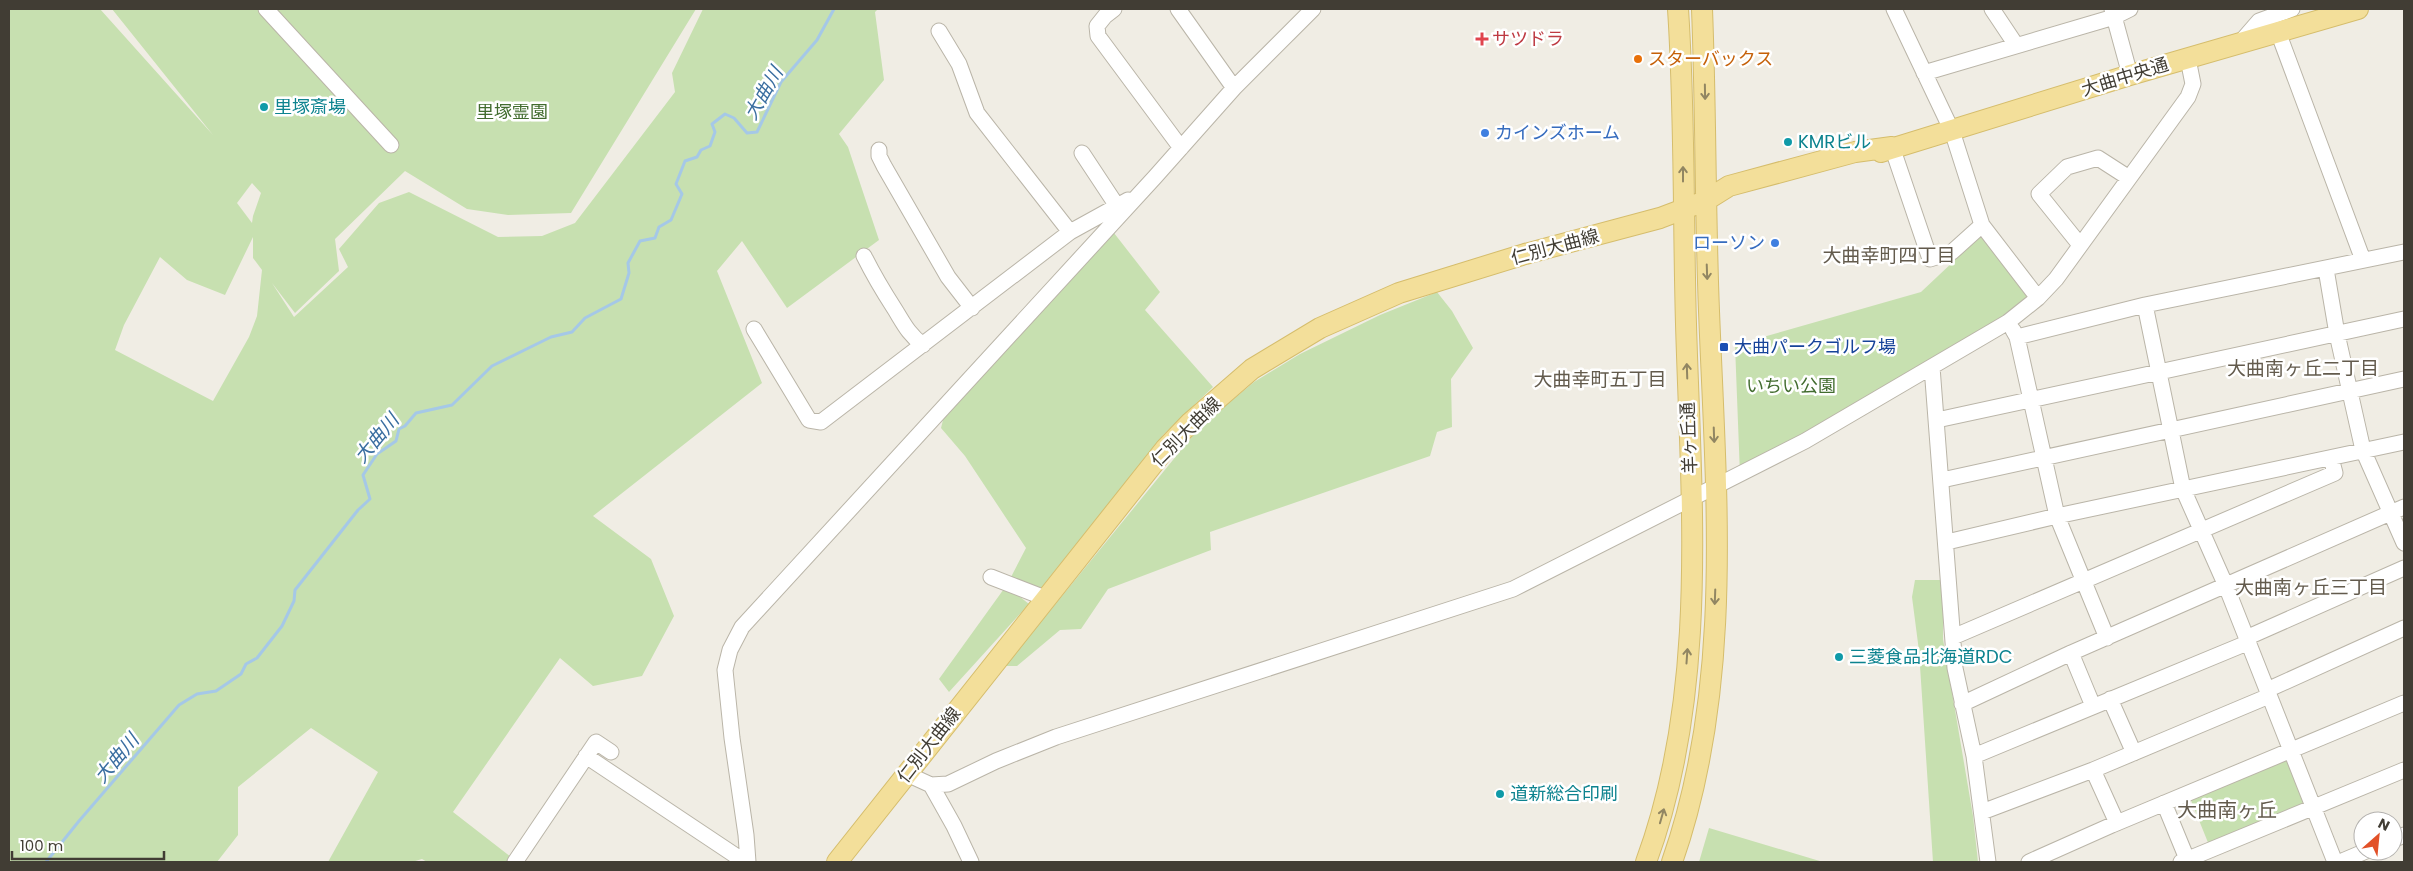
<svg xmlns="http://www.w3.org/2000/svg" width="2413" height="871" viewBox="0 0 2413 871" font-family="Poppins,'Noto Sans JP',sans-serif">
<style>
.green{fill:#c7e0b0;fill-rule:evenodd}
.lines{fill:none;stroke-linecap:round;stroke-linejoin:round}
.stream{stroke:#a5c8e7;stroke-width:3}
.minor-casing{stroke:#bab5a8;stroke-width:17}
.major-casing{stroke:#d5bd6c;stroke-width:22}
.minor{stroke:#fff;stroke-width:15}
.major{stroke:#f3df9a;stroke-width:20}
.oneway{stroke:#918662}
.health-dot{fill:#e0444e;stroke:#fff;stroke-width:2}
.food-dot{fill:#e8710a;stroke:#fff;stroke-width:2}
.culture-dot{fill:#0f9aa8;stroke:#fff;stroke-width:2}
.shop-dot{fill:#3f7fe0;stroke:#fff;stroke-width:2}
.transit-dot{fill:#1a4fb4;stroke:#fff;stroke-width:2}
.labels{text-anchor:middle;stroke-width:5;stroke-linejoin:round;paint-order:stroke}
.health-label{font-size:18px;fill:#be3a42;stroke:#fff;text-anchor:start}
.food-label{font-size:18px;fill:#c56008;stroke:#fff;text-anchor:start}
.street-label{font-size:18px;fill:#413d34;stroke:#fff}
.culture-label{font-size:18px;fill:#0d838f;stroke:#fff;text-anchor:start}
.park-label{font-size:18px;fill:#426c2f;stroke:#fff}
.shop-label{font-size:18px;fill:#366cbe;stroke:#fff;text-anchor:start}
.transit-label{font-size:18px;fill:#164399;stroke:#fff;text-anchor:start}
.water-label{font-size:19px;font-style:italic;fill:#3a6ea0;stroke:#fff}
.neighbourhood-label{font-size:19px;fill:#635b4d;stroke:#fff}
.quarter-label{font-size:20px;fill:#635b4d;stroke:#fff}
</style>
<rect width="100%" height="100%" fill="#f0ede4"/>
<path class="green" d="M9 9H100L213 135 112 9H696L571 213 508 215 467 209 405 171 335 239 339 271 295 313 272 283 294 317 348 267 339 249 379 203 409 192 498 237 542 236 575 223 675 92 672 73 703 9H878L875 12 884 80 839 134 848 147 879 240 787 308 742 241 717 271 762 383 593 516 651 559 674 616 642 676 593 686 560 658 453 812 511 857 508 862H427L422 859 412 862H328L378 772 311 728 238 787V835L217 862H9ZM252 183 261 193 253 216 252 223 237 203ZM253 237V258L262 270 257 316 249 337 213 401 115 350 124 325 160 257 187 280 225 295Z
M1982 225 2038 298 1740 475 1735 345 1921 292 1955 260 1952 252Z
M1114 233 1160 292 1145 310 1213 387 1164 434 1041 588 1011 577 1026 548 965 456 941 428 944 416Z
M1437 292 1452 311 1473 348 1451 379 1452 427 1437 432 1430 456 1210 532 1211 550 1108 589 1081 629 1060 630 1017 666H1005L1199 428 1254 382 1300 354 1380 315Z
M1915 580H1943V639L1973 816 1978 862H1933L1919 651 1912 597Z
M1006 586 1029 604 949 692 939 679Z
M2291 751 2314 807 2211 850 2188 793Z
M1709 828 1823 862H1699Z"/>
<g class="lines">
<path class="stream" d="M46 862 79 821 179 705 197 694 216 691 241 674 246 664 257 658 282 626 294 601 295 590 358 510 370 499 363 475 377 454 396 441 399 429 405 426 416 413 452 405 492 366 551 337 572 332 585 318 621 299 629 273 628 263 640 241 655 238 659 227 671 220 682 194 676 184 685 161 697 157 701 150 710 146 715 132 712 124 725 114 734 118 747 133 757 132 781 82 817 40 834 9"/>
<defs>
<path id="minor" d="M266 9 391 145
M1114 9 1105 16 1097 26 1098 36 1181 148
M1178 9 1234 88
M1894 9 1952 131 1982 225 2038 298
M1992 9 2016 45
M2112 9 2130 75
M939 31 959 64 977 113 1070 232
M2278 32 2363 260
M2239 44 2259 21 2292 9
M1924 73 2114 17 2130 9
M1892 147 1930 259 1952 252 1982 225
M879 150V156L884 166 948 277 972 308
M1082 153 1117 206
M2080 245 2039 194 2067 167 2098 158 2129 178
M864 256C873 274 883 291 894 308 903 322 908 334 923 345
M2326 269 2337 334 2363 450 2404 543
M2145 305 2183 489 2226 586 2335 862
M754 329 809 420 821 422 1070 232 1128 200
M2013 330 2017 337 2057 516 2107 638
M2017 337 2145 305 2404 252
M1932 367 1955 668 1974 756 1988 862
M1937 420 2404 319
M1942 480 2404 379
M1947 542 2057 516 2404 442
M991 577 1045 598
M1953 637 2335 473 2331 458
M2246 638 2404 568
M2071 653 2093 706
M2267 690 2404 628
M2110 699 2134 753
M1962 704 2071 653 2404 507
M586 756 745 862
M1974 756 2247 643
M2093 770 2117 823
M907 774 931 785 948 784 996 761 1056 737 1513 589 1805 441 2008 322 2038 298 2056 279 2188 97 2193 84 2188 59
M931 785 954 826 971 862
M2164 803 2187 859
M1982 812 2093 770 2269 696
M2393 840 2404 835
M515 862 596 742 611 752
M748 862 746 835 732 738 725 670 730 650 742 627 1155 177 1234 88 1313 9
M2029 862 2112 825 2404 703
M2181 862 2404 770
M2340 862 2366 851"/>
<path id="major" d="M1881 152 2130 75 2358 9
M837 862 1165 449 1191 422 1252 369 1320 328 1399 293 1525 254 1660 218 1705 201 1729 186 1855 152 1892 147
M1646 862C1709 692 1691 501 1686 324 1683 219 1685 114 1678 9
M1672 862C1734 686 1716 494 1709 311 1705 210 1706 109 1702 9"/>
</defs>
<use href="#minor" class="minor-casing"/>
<use href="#major" class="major-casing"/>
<use href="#minor" class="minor"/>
<use href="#major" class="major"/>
</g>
<defs><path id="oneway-shaft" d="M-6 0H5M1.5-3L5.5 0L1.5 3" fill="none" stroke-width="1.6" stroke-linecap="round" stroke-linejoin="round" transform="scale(1.25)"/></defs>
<g class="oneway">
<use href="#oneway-shaft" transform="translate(1705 92) rotate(89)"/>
<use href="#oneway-shaft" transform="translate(1683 174) rotate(-90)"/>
<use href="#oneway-shaft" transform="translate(1707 272) rotate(88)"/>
<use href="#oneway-shaft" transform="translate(1687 371) rotate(-92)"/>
<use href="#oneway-shaft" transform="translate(1714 435) rotate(88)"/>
<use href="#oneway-shaft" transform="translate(1715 597) rotate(92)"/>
<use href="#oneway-shaft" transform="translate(1687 656) rotate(-86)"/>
<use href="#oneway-shaft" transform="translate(1662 816) rotate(-74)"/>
</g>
<path class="health-dot" d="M1479.5 31.5h5v5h5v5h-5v5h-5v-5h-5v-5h5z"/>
<circle class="food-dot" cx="1638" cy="59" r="5"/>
<g class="culture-dot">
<circle cx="264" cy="107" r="5"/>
<circle cx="1788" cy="142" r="5"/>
<circle cx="1839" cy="657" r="5"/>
<circle cx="1500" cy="794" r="5"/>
</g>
<g class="shop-dot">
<circle cx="1485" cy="133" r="5"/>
<circle cx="1775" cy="243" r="5"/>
</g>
<rect class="transit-dot" x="1719" y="342" width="10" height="10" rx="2.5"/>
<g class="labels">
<g class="health-label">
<text x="1492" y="45">サツドラ</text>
</g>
<g class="food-label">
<text x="1648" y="65">スターバックス</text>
</g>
<g class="street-label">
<text transform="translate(2125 77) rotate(-17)" y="6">大曲中央通</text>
<text transform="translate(1555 247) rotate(-15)" y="6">仁別大曲線</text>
<text transform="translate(1186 432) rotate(-45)" y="6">仁別大曲線</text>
<text transform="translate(1689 438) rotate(-92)" y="6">羊ヶ丘通</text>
<text transform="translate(929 745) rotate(-52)" y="6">仁別大曲線</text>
</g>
<g class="culture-label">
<text x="274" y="113">里塚斎場</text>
<text x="1798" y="148">KMRビル</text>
<text x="1849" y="663">三菱食品北海道RDC</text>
<text x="1510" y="800">道新総合印刷</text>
</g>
<g class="park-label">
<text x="512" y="118">里塚霊園</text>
<text x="1791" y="392">いちい公園</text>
</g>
<g class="shop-label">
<text x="1495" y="139">カインズホーム</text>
<text x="1765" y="249" text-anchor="end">ローソン</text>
</g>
<g class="transit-label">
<text x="1734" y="353">大曲パークゴルフ場</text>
</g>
<g class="water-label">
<text transform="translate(763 93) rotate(-60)" y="7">大曲川</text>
<text transform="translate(376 438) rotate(-50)" y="7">大曲川</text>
<text transform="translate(116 758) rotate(-50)" y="7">大曲川</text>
</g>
<g class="neighbourhood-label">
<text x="1889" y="262">大曲幸町四丁目</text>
<text x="2303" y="375">大曲南ヶ丘二丁目</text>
<text x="1600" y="386">大曲幸町五丁目</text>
<text x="2311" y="594">大曲南ヶ丘三丁目</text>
</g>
<g class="quarter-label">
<text x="2227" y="817">大曲南ヶ丘</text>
</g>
</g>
<rect width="2413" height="871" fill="none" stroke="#413d34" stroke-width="20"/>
<g transform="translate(2378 836) rotate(27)"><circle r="24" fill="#ffffff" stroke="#b3b1ae"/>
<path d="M0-4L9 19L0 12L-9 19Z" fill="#e25128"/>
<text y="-8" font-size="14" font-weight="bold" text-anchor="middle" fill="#413d34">N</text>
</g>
<path d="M12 851v8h152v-8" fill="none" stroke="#413d34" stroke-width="2.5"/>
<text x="20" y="851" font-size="15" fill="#413d34" stroke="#ffffff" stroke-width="4" paint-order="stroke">100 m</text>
</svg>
